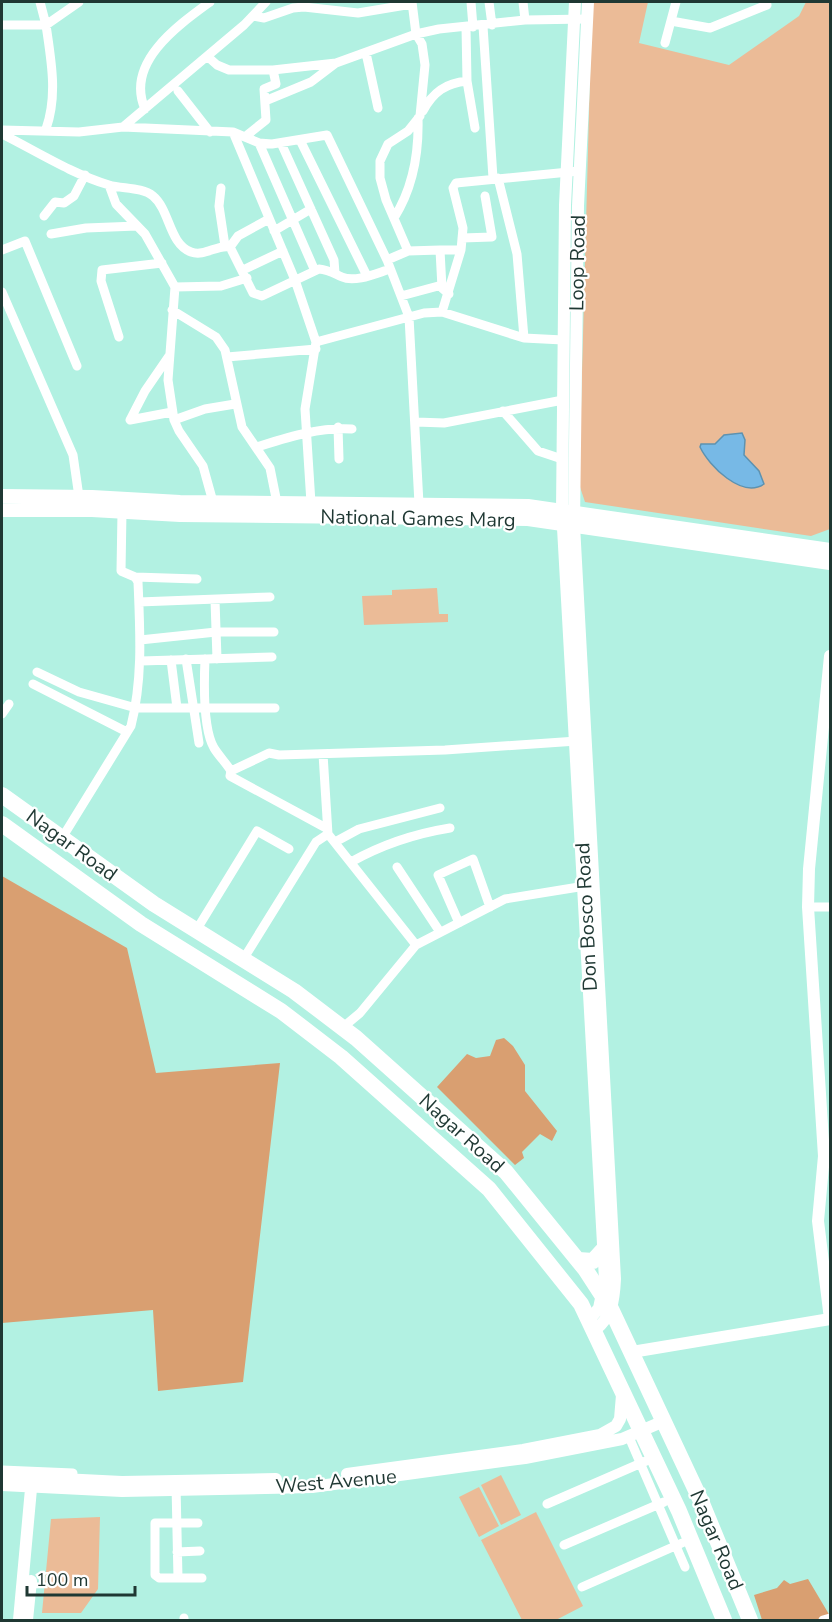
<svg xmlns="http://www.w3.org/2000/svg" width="832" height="1622" viewBox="0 0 832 1622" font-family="'Nunito Sans',sans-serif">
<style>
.green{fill:#ebbb97}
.forest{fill:#d99f71}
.water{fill:#77b9e6;stroke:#5d92b0;stroke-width:1.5}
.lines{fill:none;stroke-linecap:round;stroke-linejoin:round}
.street{stroke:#fff;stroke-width:9}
.secondary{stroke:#fff;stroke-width:12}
.primary{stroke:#fff;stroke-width:14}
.highway{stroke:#fff;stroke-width:16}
.labels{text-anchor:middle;stroke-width:4.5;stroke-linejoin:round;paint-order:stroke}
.street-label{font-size:20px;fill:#1f3833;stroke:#fff}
</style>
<rect width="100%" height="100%" fill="#b2f1e2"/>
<path class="green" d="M592 2H648L639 43 729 65 799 16 806 2H830V529L811 536 585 502 579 484Z
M437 588 439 614H448V622L364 625 362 596 392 595V590Z
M501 1475 521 1515 501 1525 481 1485Z
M479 1487 499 1526 479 1537 459 1497Z
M536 1512 583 1606 556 1620H522L481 1540Z
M100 1517 98 1589 81 1613H42L51 1519Z"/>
<path class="forest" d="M2 876 127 948 156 1073 280 1063 243 1382 158 1391 153 1310 2 1323Z
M504 1038 513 1046 525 1065V1091L557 1131 552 1141 540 1134 522 1152 524 1158 515 1165 437 1087 467 1054 476 1058 490 1056 496 1040Z
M808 1579 830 1616 816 1620H762L754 1595 777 1588 784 1580 790 1584Z"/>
<path class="water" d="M742 433 745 440 744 455 759 471 764 484C742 499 709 466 700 447L701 444H715L724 435Z"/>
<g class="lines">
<path class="street" d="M471 2 473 27
M489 2 492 25
M523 2 525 20
M253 16 264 18 293 8 304 7 358 13 412 4
M671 21 710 28 767 5
M2 25H46L40 2
M483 26 493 178
M466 27 467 81 475 128
M665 43 676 2
M366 53 378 108
M207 56 217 65 229 70H273L336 63 416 34 439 29 525 20 587 19
M178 91 210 132
M265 101 311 82 336 63
M145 109C125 63 177 26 210 2
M423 111C433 92 446 83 467 81
M123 127 233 132 259 143 272 144 327 135 387 260 409 317 419 504
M46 129C58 95 51 60 46 25L79 2
M2 130 79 132 123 127 244 25 266 2
M233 132 295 280 316 342 305 409 311 503
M2 134C36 151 72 174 109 185 122 189 142 187 153 196 170 210 169 244 191 252 205 257 217 244 230 247L253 293 262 296 319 269C329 270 333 273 342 277 355 283 377 273 390 269
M246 136 266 120 264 89 276 84 273 70
M300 140 367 276
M259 143 315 271
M281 143 334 260 335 273
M498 178 517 254 524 338
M109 185 116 204 145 234 175 287 168 380 174 420 179 431 203 466 213 502
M221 188 219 206 225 246
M44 216 55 202 64 203 74 196 85 175
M394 218C413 188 419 153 418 118
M274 231 311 209
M51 234 86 228 137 226
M462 238 492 237 485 196
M230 247 238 236 269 219
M2 250 25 241 77 366
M461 250 463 228 453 188 456 183 579 171
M408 251 386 200 380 178V161L388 144 408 131 420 116 425 65 422 44 416 34 412 2
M387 260 408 251 440 250
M243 270 283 251
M175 287 221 286 247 278
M2 292 73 455 79 497
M401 296 442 285
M172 310 216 337 225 350 242 427 270 468 277 503
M442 312 461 250H440L442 288 449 294
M119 337 101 281 102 270 162 263
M316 342 424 313 442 312 524 338 563 340
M169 356 145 391 130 420 172 412
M227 357 316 349
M503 411 538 451 562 459
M174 420 205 409 235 404
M416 422 444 423 563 400
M338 427 339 459
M257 447C289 437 319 427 352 429
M135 577 197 579
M215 600 217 659
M139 602 270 597
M140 640 216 632H274
M186 659 199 743
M205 659C204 682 203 729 214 748 219 756 226 763 231 771L230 776 326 828
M171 660 177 708
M141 661 272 657
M37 672 79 692 136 708H275
M33 684 127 732
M2 714 9 704
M323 754 328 834 416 945
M231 771 269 753 279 755 445 750 577 741
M62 838 131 726C143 679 140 631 138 582L135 577 121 571 122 512
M335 842 359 829 440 808
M351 862C383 844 413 834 450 828
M397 867 440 932
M808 907H830
M459 923 438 875 473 859 490 907
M197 929 257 831 289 849
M244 958 316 842 328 834
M342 1028 360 1013 416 945 505 899 585 886
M629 1437 685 1567
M2 1470 73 1473
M176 1485 178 1578
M547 1504 646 1461
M198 1523H155V1575L159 1578H202
M564 1545 664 1502
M177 1552 200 1551
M582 1587 682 1543
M184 1618V1620
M823 1620 830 1618"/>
<path class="secondary" d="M575 2 565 205 562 510 605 1280 599 1308 589 1320
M588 2 578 206 574 525 615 1279C614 1300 612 1317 595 1330
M830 1319 818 1221 824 1156 808 907 809 869 830 656
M632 1352 830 1319
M347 1474 523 1450 600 1435 616 1426 620 1419 622 1395
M2 1476 122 1482 276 1479
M2 1485 122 1491 312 1487 525 1458 622 1439 664 1421
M19 1620 32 1478
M27 1620 31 1581"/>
<path class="primary" d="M2 496 92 497 180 502 528 506 830 550
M2 510H92L180 515 528 519 830 563"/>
<path class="highway" d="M2 795 154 904 294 991 356 1038 506 1172 585 1269 611 1309 701 1501 750 1620
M2 824 141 924 281 1011 341 1057 489 1189 581 1304 679 1511 724 1620
M578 1260 593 1261 604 1249"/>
</g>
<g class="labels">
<g class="street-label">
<text transform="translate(577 263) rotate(-89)" y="7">Loop Road</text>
<text transform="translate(418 518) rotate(1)" y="7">National Games Marg</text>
<text transform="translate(72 845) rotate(36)" y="7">Nagar Road</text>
<text transform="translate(586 917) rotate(-93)" y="7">Don Bosco Road</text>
<text transform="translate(462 1133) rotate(42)" y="7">Nagar Road</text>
<text transform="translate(336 1481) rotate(-5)" y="7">West Avenue</text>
<text transform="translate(717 1540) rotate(67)" y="7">Nagar Road</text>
</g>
</g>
<rect width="832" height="1622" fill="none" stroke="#1f3833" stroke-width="6"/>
<path d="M27 1586v9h108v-9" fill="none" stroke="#1f3833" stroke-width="3"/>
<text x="36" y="1586" font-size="18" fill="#1f3833" stroke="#ffffff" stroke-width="4.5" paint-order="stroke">100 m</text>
</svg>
